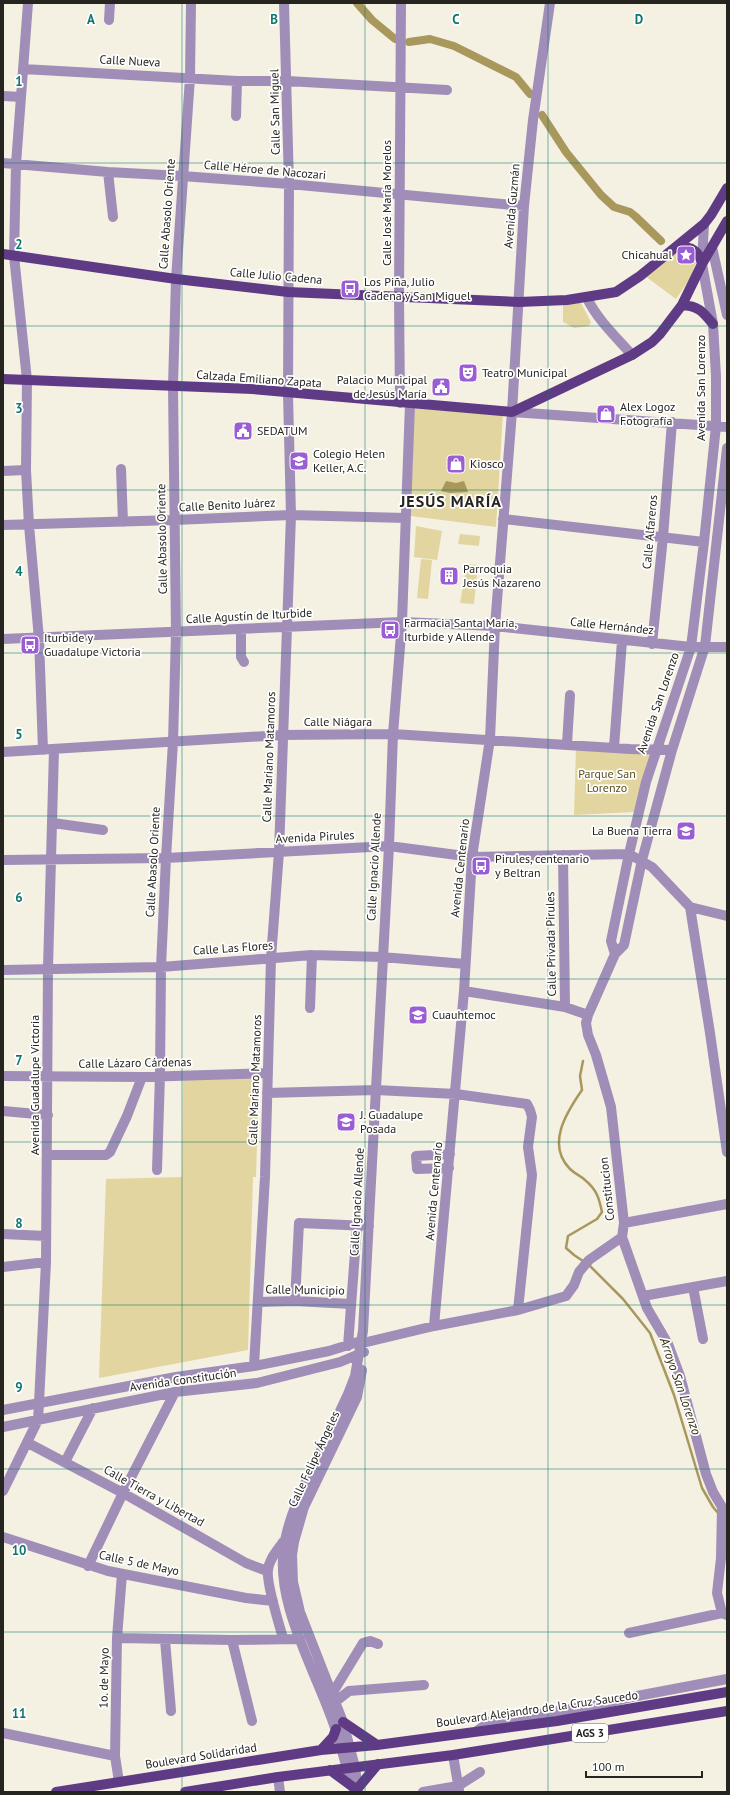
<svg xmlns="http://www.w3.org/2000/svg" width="730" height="1795" viewBox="0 0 730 1795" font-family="'PT Sans',sans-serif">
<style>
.green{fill:#e2d59f}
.water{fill:#a8985b}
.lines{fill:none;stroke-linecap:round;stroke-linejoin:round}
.stream{stroke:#a8985b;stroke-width:2.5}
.canal{stroke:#a8985b;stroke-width:8}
.minor{stroke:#a18eb8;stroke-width:10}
.major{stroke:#603b85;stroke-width:10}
.grid{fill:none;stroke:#0f766e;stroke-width:1;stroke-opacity:0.55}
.labels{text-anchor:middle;stroke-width:3.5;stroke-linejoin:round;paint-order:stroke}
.shield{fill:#fff;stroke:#676662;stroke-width:1}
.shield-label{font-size:11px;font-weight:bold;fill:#26241f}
.street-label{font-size:12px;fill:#26241f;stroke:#fff}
.poi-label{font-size:12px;fill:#26241f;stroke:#fff;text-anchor:start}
.park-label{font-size:12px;fill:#5a4e1e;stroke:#fff}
.water-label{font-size:13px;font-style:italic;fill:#342e11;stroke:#fff}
.district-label{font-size:16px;font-weight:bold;letter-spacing:1px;fill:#26241f;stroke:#fff}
.grid-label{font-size:13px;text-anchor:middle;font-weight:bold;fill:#0f766e;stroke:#fff;stroke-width:3.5;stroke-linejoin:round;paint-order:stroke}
</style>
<rect width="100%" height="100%" fill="#f4f1e3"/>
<path class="green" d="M688 250 696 263 689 280 676 299 645 276 675 252Z
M563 303H581L591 322 589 326 574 328 563 322Z
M414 406 503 414 496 527 411 516Z
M416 526 442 531 437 560 414 557Z
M460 534 480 536 479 546 458 544Z
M421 559 432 560 428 599 417 598Z
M467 564 478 565 474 604 460 603Z
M576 748 651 753 634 812 574 815Z
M183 1076 259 1077 256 1177H253L248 1350 99 1378 106 1179 182 1177Z"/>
<path class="water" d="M446 481 456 483 464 481 468 492 450 493 441 491Z"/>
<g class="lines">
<path class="stream" d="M583 1061 580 1076 582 1090C566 1113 546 1145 570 1169 575 1174 581 1176 585 1180 597 1190 599 1198 602 1212L597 1219 568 1236 566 1248 574 1255 583 1261
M589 1265 623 1299 650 1333 674 1395 702 1488 713 1507 718 1513"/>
<path class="canal" d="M357 3 372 20 395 39
M409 42 430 39 454 46 516 77 530 94
M542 115 566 152 601 195 614 207 630 212 635 216 661 241"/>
<path class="minor" d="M28 3 16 164 14 256 27 380 26 470 29 525 39 639 43 750
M109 20 110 3
M23 69 237 81H287L447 90
M3 96 21 97
M236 116 237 81
M3 163 108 172 182 176 289 184 524 206
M108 172 113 217
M712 247 727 315
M587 298C597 319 616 337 632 355
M400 403 399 296 401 3
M512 412 727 427
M121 469 123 522
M3 471 26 470
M503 519 704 542
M3 525 175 520 291 515 405 518
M241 629V657L244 662
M3 639 402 622 495 626 691 647H727
M652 644 663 537 672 422
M567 744 570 695
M614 747 622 641
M3 752 282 735 393 734 630 749 672 750
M53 823 103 830
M563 855 565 1007
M3 860 166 858 389 846 472 857 629 854 652 867 690 907 727 916
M690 907 710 1033 727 1152
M615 954 611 941 629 854 646 782 691 647 704 542 716 426V376L713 324 702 264 704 224
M3 970 161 967 312 955 382 957 465 964
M464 991 565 1007 588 1015
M310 1008 312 955
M3 1076 142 1077 268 1073
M267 1093 376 1090 456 1094 527 1104 530 1110 532 1117 528 1147 532 1175 518 1310
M3 1111 48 1115
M48 1155H106L110 1152 127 1116 142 1077
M449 1168 417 1169 416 1156 450 1154
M157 1170 160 1075 161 967 166 858 173 742 176 633 173 386 176 279 190 78 191 3
M624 1223 727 1204
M3 1234 46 1236
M622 1237 647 1308 668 1344 680 1376 706 1474 713 1492 722 1507 721 1558 717 1593 722 1613
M3 1267 46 1262
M693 1287 703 1339
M643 1296 727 1281
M295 1301 299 1223 369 1226
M258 1302 295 1301 351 1304
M434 1326 464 991 472 857 490 739 495 626 512 412 524 206 533 120 550 3
M348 1346 357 1226
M254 1366 265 1177 271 958 279 852 291 515 288 394 289 184 284 3
M3 1410 176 1377 254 1366 329 1351 361 1341 367 1342 434 1326 518 1310 566 1296 574 1285 579 1272 589 1260 622 1237 624 1223 611 1107 596 1055 588 1035 586 1023 588 1015 615 954 624 945 642 860 672 750 705 646 727 448
M3 1427 175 1392 257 1383 340 1362 364 1352
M28 1443 123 1493 246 1563 267 1571
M65 1462 93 1408
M3 1491 38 1420 39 1403 46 1262 48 968 54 750
M3 1537 108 1571 246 1598 273 1601
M88 1566 123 1493 175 1392
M629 1633 722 1613 727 1615
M117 1638 232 1640 300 1639
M283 1638C279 1624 266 1583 268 1570 269 1559 277 1551 283 1542
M165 1640 171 1711
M232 1640 252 1721
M332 1694 363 1643 370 1641 378 1644
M335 1702 349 1691 424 1685
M477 1731 489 1722 602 1704 637 1696 727 1679
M3 1733 115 1756
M453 1755 459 1790
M278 1777 280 1792
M119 1782 115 1756 117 1638 122 1574
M358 1789 355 1767 343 1722 300 1612 293 1582 292 1555 294 1542 304 1507 357 1397 362 1370
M355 1792C346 1771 343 1750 335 1728 317 1672 272 1601 285 1541 290 1514 302 1490 314 1465 326 1441 337 1418 348 1394L355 1376 363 1331 389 846 393 734 402 622 410 404
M423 1792 458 1786 480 1772"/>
<path class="major" d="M678 246C691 247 699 250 702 264
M3 254 176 279 288 292 519 302 567 300 616 292 640 276 704 224 711 215 727 188
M682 305C699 306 703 312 713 324
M3 379 252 389 512 412 632 355 652 342 660 334 682 305 702 264 727 221
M343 1722 377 1745
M321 1750 333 1737 336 1729
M330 1770 353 1787
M358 1788 378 1764
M56 1792 321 1750 377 1745 557 1721 727 1692
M185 1792 278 1777 453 1755 727 1711"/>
</g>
<path class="grid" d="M182 3V1792M365 3V1792M548 3V1792M3 163H727M3 326H727M3 490H727M3 653H727M3 816H727M3 979H727M3 1142H727M3 1305H727M3 1469H727M3 1632H727"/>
<defs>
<symbol id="sight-square" viewBox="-11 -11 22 22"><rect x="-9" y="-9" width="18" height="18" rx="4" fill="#9a5dd4" stroke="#fff"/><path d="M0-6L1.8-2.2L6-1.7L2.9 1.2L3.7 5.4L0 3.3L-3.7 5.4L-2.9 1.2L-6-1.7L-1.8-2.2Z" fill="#fff"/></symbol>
<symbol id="bus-square" viewBox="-11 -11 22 22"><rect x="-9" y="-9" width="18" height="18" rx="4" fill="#9a5dd4" stroke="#fff"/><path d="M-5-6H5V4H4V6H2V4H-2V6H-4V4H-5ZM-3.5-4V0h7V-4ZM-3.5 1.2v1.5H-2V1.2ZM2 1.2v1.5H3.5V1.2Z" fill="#fff"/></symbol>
<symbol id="theatre-square" viewBox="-11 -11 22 22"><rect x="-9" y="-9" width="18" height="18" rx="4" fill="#9a5dd4" stroke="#fff"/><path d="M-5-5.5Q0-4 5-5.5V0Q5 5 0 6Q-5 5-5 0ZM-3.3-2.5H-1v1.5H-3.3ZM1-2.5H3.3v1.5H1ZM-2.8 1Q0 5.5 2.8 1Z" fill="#fff"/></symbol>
<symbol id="civic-square" viewBox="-11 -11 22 22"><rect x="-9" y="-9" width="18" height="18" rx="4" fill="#9a5dd4" stroke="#fff"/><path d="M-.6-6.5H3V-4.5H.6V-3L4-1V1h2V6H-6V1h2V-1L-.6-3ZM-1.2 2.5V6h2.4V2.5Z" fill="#fff"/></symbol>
<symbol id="shop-square" viewBox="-11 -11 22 22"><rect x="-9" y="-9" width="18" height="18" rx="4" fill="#9a5dd4" stroke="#fff"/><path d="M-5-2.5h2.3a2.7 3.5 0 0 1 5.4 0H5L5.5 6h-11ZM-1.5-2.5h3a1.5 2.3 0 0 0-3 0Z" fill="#fff"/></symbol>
<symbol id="university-square" viewBox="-11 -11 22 22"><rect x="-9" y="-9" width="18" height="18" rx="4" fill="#9a5dd4" stroke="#fff"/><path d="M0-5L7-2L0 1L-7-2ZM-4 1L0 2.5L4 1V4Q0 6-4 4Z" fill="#fff"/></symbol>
<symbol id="building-square" viewBox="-11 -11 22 22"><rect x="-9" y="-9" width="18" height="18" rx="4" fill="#9a5dd4" stroke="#fff"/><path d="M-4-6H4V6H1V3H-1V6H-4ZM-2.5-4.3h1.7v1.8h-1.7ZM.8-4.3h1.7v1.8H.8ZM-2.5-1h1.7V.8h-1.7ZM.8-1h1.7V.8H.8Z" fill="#fff"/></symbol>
<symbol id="school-square" viewBox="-11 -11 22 22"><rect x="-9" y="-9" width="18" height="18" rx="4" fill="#9a5dd4" stroke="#fff"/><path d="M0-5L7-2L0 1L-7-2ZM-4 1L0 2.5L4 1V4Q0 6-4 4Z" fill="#fff"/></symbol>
</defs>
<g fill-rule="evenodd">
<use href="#sight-square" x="675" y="244" width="22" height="22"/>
<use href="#bus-square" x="339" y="278" width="22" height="22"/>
<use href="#theatre-square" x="457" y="362" width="22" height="22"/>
<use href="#civic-square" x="430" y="376" width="22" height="22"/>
<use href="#shop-square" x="595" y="403" width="22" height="22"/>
<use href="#civic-square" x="232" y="420" width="22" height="22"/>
<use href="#university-square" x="288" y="450" width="22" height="22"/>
<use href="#shop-square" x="445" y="453" width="22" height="22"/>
<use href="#building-square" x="438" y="565" width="22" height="22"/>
<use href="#bus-square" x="379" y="619" width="22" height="22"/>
<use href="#bus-square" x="19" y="634" width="22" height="22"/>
<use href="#school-square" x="675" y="820" width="22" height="22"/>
<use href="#bus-square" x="470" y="855" width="22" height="22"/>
<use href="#school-square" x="407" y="1004" width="22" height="22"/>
<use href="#school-square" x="335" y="1111" width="22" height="22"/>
</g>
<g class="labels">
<rect class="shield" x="572" y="1724" width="36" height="18" rx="3"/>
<g class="shield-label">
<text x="590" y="1737">AGS 3</text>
</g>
<g class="street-label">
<text transform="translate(130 61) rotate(3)" y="4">Calle Nueva</text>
<text transform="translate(275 112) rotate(-91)" y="4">Calle San Miguel</text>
<text transform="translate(265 170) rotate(5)" y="4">Calle Héroe de Nacozari</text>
<text transform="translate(387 203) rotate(-90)" y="4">Calle José María Morelos</text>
<text transform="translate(512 206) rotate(-85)" y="4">Avenida Guzmán</text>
<text transform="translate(167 214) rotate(-86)" y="4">Calle Abasolo Oriente</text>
<text transform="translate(276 276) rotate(5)" y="4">Calle Julio Cadena</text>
<text transform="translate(259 379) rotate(4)" y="4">Calzada Emiliano Zapata</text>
<text transform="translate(701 388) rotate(-90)" y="4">Avenida San Lorenzo</text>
<text transform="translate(227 505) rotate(-3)" y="4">Calle Benito Juárez</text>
<text transform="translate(650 532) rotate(-85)" y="4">Calle Alfareros</text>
<text transform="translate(162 539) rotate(-91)" y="4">Calle Abasolo Oriente</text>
<text transform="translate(249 616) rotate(-3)" y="4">Calle Agustín de Iturbide</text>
<text transform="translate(612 626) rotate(6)" y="4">Calle Hernández</text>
<text transform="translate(658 703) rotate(-71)" y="4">Avenida San Lorenzo</text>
<text x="338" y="726">Calle Niágara</text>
<text transform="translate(269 757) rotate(-88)" y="4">Calle Mariano Matamoros</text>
<text transform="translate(315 837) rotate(-3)" y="4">Avenida Pirules</text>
<text transform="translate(153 862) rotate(-87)" y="4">Calle Abasolo Oriente</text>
<text transform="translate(374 867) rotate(-87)" y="4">Calle Ignacio Allende</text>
<text transform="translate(460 868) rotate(-84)" y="4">Avenida Centenario</text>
<text transform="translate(551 944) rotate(-91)" y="4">Calle Privada Pirules</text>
<text transform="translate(233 948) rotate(-4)" y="4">Calle Las Flores</text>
<text transform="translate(135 1063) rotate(-1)" y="4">Calle Lázaro Cárdenas</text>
<text transform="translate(255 1080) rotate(-88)" y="4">Calle Mariano Matamoros</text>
<text transform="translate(35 1085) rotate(-90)" y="4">Avenida Guadalupe Victoria</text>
<text transform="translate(607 1189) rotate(-96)" y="4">Constitucion</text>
<text transform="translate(434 1191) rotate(-85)" y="4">Avenida Centenario</text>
<text transform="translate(357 1202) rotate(-87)" y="4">Calle Ignacio Allende</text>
<text transform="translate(305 1290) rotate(1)" y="4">Calle Municipio</text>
<text transform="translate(183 1380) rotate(-8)" y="4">Avenida Constitución</text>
<text transform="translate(314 1459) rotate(-65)" y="4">Calle Felipe Ángeles</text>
<text transform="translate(154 1496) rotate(29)" y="4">Calle Tierra y Libertad</text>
<text transform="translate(139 1563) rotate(12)" y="4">Calle 5 de Mayo</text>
<text transform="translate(104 1678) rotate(-89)" y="4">1o. de Mayo</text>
<text transform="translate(537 1709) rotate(-8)" y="4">Boulevard Alejandro de la Cruz Saucedo</text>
<text transform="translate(201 1756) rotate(-9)" y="4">Boulevard Solidaridad</text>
</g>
<g class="poi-label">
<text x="672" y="259" text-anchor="end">Chicahual</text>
<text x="364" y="286">Los Piña, Julio<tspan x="364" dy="14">Cadena y San Miguel</tspan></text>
<text x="482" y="377">Teatro Municipal</text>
<text x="427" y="384" text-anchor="end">Palacio Municipal<tspan x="427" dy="14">de Jesús María</tspan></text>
<text x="620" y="411">Alex Logoz<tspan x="620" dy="14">Fotografía</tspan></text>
<text x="257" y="435">SEDATUM</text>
<text x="313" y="458">Colegio Helen<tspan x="313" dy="14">Keller, A.C.</tspan></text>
<text x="470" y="468">Kiosco</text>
<text x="463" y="573">Parroquia<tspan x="463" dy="14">Jesús Nazareno</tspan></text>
<text x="404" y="627">Farmacia Santa María,<tspan x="404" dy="14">Iturbide y Allende</tspan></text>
<text x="44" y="642">Iturbide y<tspan x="44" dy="14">Guadalupe Victoria</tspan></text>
<text x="672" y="835" text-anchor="end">La Buena Tierra</text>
<text x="495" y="863">Pirules, centenario<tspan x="495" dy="14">y Beltran</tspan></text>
<text x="432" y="1019">Cuauhtemoc</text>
<text x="360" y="1119">J. Guadalupe<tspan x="360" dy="14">Posada</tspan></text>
</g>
<g class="park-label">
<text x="607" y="778">Parque San<tspan x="607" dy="14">Lorenzo</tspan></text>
</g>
<g class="water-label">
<text transform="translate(681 1386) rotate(71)" y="5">Arroyo San Lorenzo</text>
</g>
<g class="district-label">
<text x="451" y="507">JESÚS MARÍA</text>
</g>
</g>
<g class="grid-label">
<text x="91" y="24">A</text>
<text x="274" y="24">B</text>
<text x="456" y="24">C</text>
<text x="639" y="24">D</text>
<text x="19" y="86">1</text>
<text x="19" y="249">2</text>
<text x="19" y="413">3</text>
<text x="19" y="576">4</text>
<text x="19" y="739">5</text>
<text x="19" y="902">6</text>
<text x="19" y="1065">7</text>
<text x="19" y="1228">8</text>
<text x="19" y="1392">9</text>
<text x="19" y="1555">10</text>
<text x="19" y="1718">11</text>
</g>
<rect width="730" height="1795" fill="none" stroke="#26241f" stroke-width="8"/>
<path d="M586 1771v6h116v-6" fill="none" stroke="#26241f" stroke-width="2"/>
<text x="592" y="1771" font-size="12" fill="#26241f" stroke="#ffffff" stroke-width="3" paint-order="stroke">100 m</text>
</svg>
